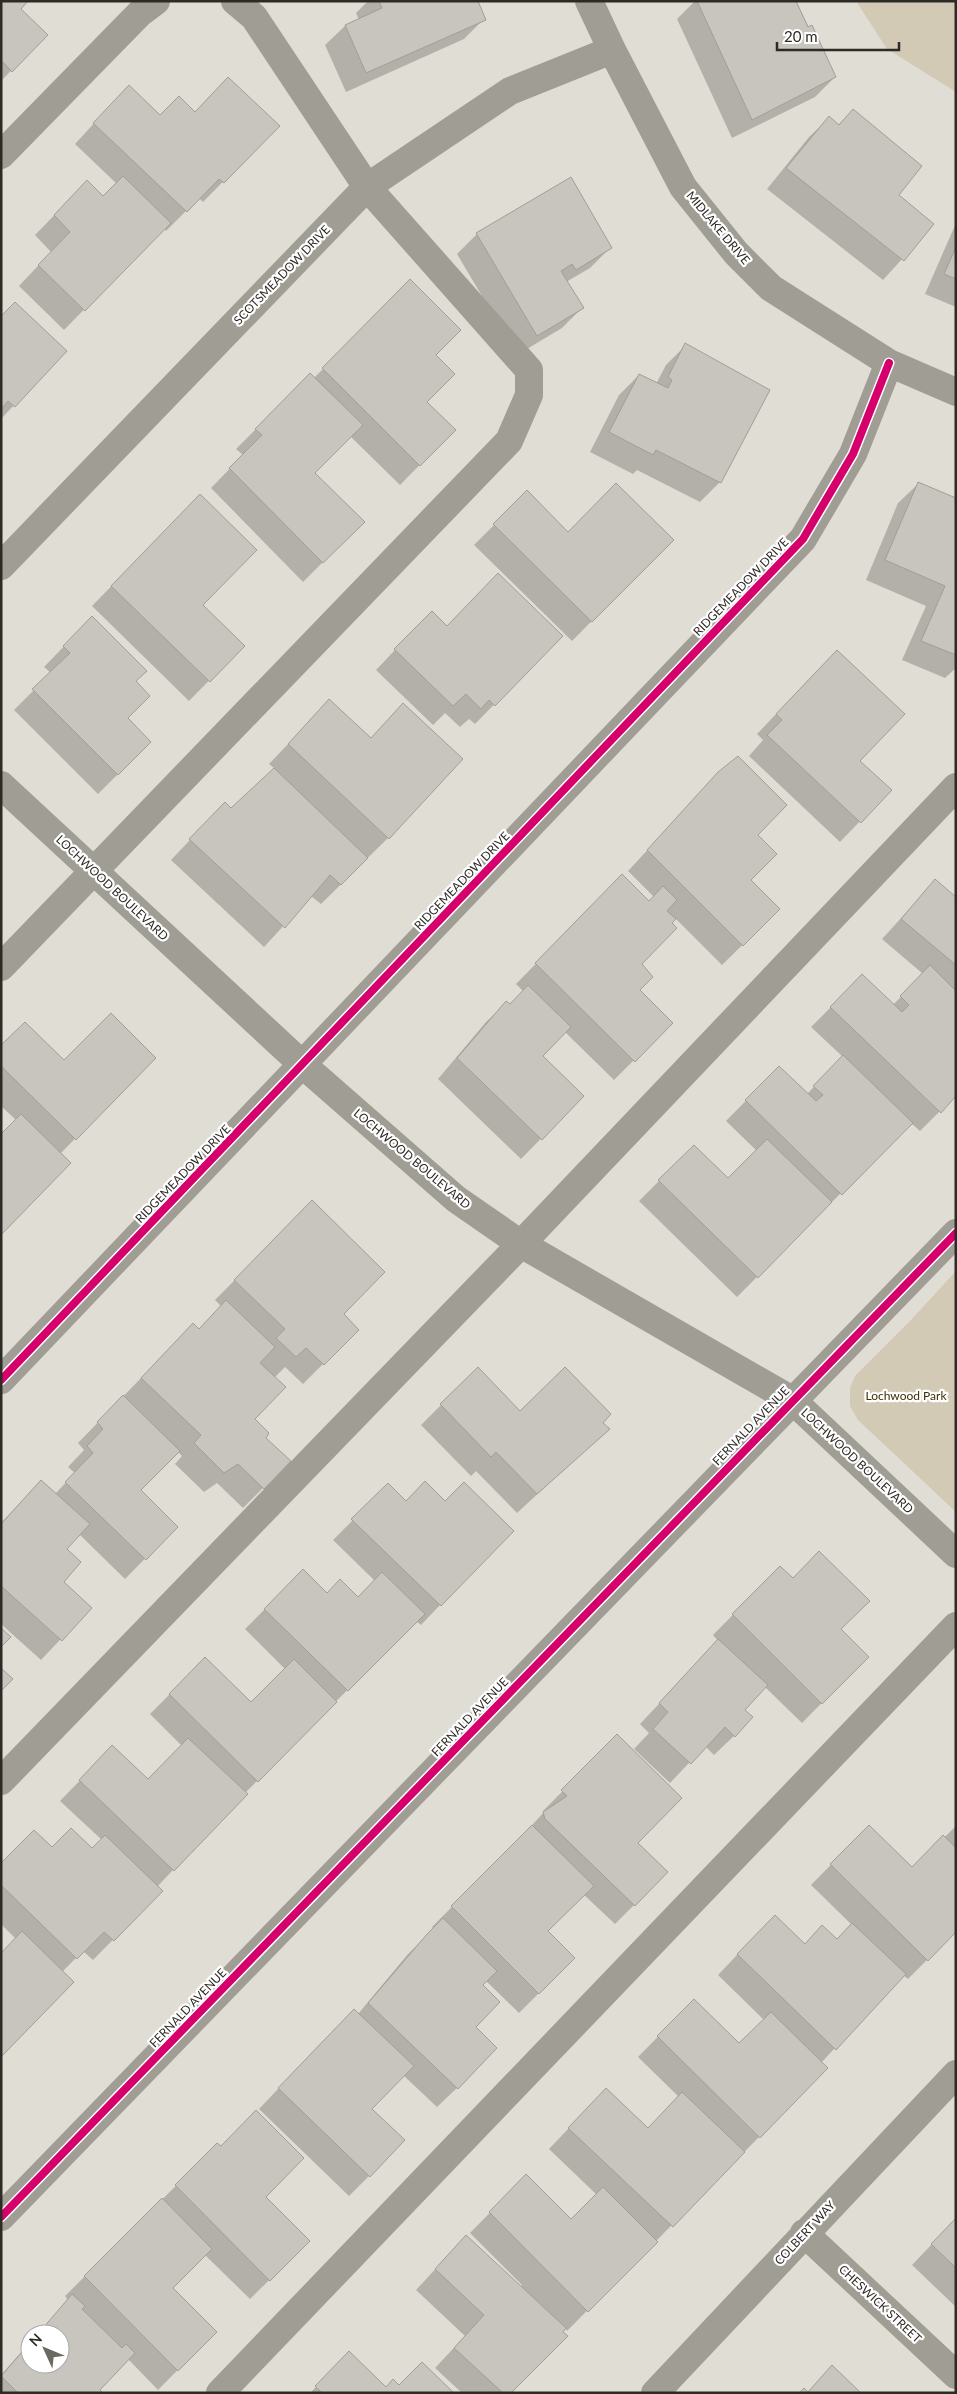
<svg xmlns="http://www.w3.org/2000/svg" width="957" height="2394" viewBox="0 0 957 2394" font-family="Lato,sans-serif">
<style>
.green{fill:#d2cab4}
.shadow{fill:#0003}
.building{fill:#c7c5be;stroke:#a19e97}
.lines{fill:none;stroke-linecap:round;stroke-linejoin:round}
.minor{stroke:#a09d95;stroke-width:28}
.cycleway-casing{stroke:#fff;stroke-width:11}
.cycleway{stroke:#d6006c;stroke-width:8}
.labels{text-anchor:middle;stroke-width:4.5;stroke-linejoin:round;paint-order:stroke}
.street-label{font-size:12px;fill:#2d2b25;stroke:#fff}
.park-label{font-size:12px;fill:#3d2e00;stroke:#fff}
</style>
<rect width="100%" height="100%" fill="#e0ddd4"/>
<path class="green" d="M856 1H956V92L887 49Z
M956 1271V1512L858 1420 850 1406V1388L855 1376 911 1320Z"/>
<path class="shadow" d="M1 1 19 9 46 35 1 81Z
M368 1H476L484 19 464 39 346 92 325 45 345 26 359 20 356 13Z
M695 1H795L835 77 815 97 732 138 677 19Z
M228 78 278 126 203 202 199 198 166 231 164 228 64 330 19 286 51 252 35 235 67 202 103 198 117 184 75 144 109 107 160 117 194 113Z
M853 111 897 195 933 225 883 280 767 189 809 137 829 118 838 125Z
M956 223V307L925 294Z
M477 234 610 248 590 268 566 282 582 308 562 328 517 355 457 254Z
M410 281 434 355 426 402 454 430 400 485 350 436 314 473 363 522 303 582 211 488 243 455 236 449 310 375 314 378Z
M1 317 65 351 1 419Z
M686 345 720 482 700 502 637 470 633 474 590 452 619 395 639 375 656 384 666 365Z
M918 484 956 500V668L945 678 902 660 926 606 866 580 898 503Z
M527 492 568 533 672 540 572 641 474 545Z
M180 516 201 605 243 646 189 701 92 606Z
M447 627 561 636 475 724 469 719 460 727 445 713 433 725 376 670 412 632Z
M72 638 134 682 126 718 150 742 98 794 14 710 51 673 44 667Z
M817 671 859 761 890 790 840 842 749 756 763 740 757 734Z
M310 721 370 739 388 838 321 904 311 896 264 947 171 860 206 823 231 809 275 769 269 764Z
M719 773 757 835 749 880 779 909 722 965 675 918 640 964 638 990 671 1023 614 1080 565 1032 541 1056 583 1096 521 1159 438 1079 486 1022 506 1003 509 1006 523 991 516 984 602 896 649 902 654 897 628 871Z
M935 881 956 899V1095L920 1131 911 1123 737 1297 639 1201 694 1146 728 1180 757 1151 726 1121 779 1067 807 1094 843 1057 811 1027 843 995 893 1005 923 974 882 939Z
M1 1047 64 1062 154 1058 60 1154 16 1120 1 1106Z
M292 1222 342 1314 357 1330 303 1384 285 1367 274 1378 253 1419 264 1438 263 1488 243 1508 217 1483 204 1492 175 1464 182 1456 177 1451 139 1490 176 1527 125 1579 79 1534 65 1549 62 1582 90 1608 41 1660 1 1624V1523L41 1481 55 1494 75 1473 68 1467 84 1450 78 1443 173 1345 198 1330 221 1306 215 1300Z
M478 1368 520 1412 601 1423 608 1429 517 1513 476 1471 471 1476 421 1425Z
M388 1485 440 1605 421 1625 416 1621 245 1793 157 1887 161 1891 93 1960 83 1951 62 1972 16 1939 1 1924V1865L51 1849 92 1850 102 1840 60 1801 93 1767 148 1781 182 1746 150 1714 205 1659 251 1704 285 1669 245 1629 303 1571 327 1594 358 1598 375 1581 333 1540Z
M780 1567 867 1657 802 1723 765 1687 743 1710 734 1736 714 1755 705 1746 670 1783 634 1749 649 1733 640 1724 718 1641 713 1635Z
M617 1736 637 1843 667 1872 615 1924 583 1894 546 1931 574 1958 519 2013 486 1981 481 1985 474 2027 457 2088 437 2107 403 2075 370 2109 369 2176 349 2196 259 2109 334 2030 358 2014 408 1954 434 1929 432 1927 524 1834 544 1812 543 1811Z
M869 1826 912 1869 956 1826V1931L908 1979 903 1975 821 2063 759 2137 567 2331 565 2328 509 2393H462L435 2368 465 2336 416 2290 466 2236 520 2287 522 2285 470 2233 526 2176 571 2221 597 2195 549 2149 586 2110 648 2129 679 2097 638 2057 694 2000 739 2045 764 2020 718 1975 755 1936 804 1945 836 1940 852 1925 811 1885Z
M217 2145 264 2197 309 2241 250 2299 205 2255 171 2288 215 2332 158 2390 128 2359 98 2390 101 2393H1V2375L30 2342V2364H60V2334H37L68 2300 65 2296Z
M956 2219V2307L912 2265Z
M349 2353 386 2389 399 2386 452 2393H310Z"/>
<path class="building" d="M1 1H28L21 9 48 35 12 72 3 62 1 64Z
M379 1H478L486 20 366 73 345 25 382 8Z
M697 1H796L808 27 812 25 836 77 752 120Z
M228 77 280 126 224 183 219 179 187 212 93 123 129 85 160 115 179 96 195 112Z
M853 109 922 166 899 195 934 224 904 261 786 168 829 116 839 125Z
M123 176 171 223 85 311 38 265 70 232 54 215 87 180 103 196Z
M571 177 612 248 576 270 572 264 561 271 584 308 537 336 476 233Z
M956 247V279L944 274Z
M410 279 461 330 436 355 455 374 427 402 456 430 420 466 322 368Z
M15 302 67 351 15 407 8 401 1 409V316Z
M685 343 770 390 721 483 656 450 653 455 609 432 639 374 668 388 672 380 668 377Z
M310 373 363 425 315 473 365 522 323 563 229 468 262 435 255 429Z
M918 482 956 498V655L921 641 945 586 885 560Z
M616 483 674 540 592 622 493 524 527 490 568 532Z
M200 494 257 550 203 605 245 646 210 682 111 586Z
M498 573 563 636 495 706 489 700 481 709 466 694 453 706 394 649 432 611 447 626Z
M92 616 147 671 136 681 150 696 128 718 151 742 118 775 32 689 70 653 63 646Z
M837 650 905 714 860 761 892 790 861 823 767 735 782 720 776 714Z
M329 699 371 738 403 703 463 759 389 839 288 744Z
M738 756 787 805 758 835 777 854 751 880 780 909 743 946 647 850 718 772Z
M274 768 368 858 341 885 330 875 285 928 189 839 225 802 231 808Z
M622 874 649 901 663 886 677 900 667 911 676 919 672 923 677 928 642 964 653 977 640 990 673 1023 635 1062 535 963Z
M935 879 956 897V965L901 919Z
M930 965 956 991V1096L941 1113 830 1007 862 974 902 1012 909 1005 900 996Z
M528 985 571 1027 543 1056 584 1096 542 1140 457 1058 506 1001 510 1004Z
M111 1013 156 1058 76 1140 1 1066V1045L25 1022 64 1060Z
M843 1055 913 1123 842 1195 745 1100 779 1066 816 1101 823 1095 813 1086Z
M21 1114 71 1163 1 1235V1134Z
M767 1139 832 1202 758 1278 658 1180 694 1145 728 1178Z
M312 1200 385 1272 344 1314 359 1330 324 1365 306 1348 296 1357 276 1338 285 1329 234 1280Z
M226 1300 275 1347 260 1363 286 1387 255 1419 269 1433 266 1438 291 1461 264 1489 238 1464 224 1473 194 1443 201 1435 141 1378 193 1323 199 1329Z
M478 1367 520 1411 565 1367 611 1414 603 1423 610 1429 537 1494 496 1452 491 1457 440 1404Z
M123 1395 180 1451 141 1490 178 1527 146 1560 65 1482 93 1453 87 1446 103 1429 97 1422Z
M41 1480 90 1524 67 1549 81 1562 64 1582 92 1608 62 1641 1 1586V1524Z
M425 1481 445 1501 464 1482 514 1531 441 1606 351 1519 388 1483 406 1501Z
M819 1551 870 1601 841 1629 869 1657 822 1704 732 1614 780 1566 793 1578Z
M303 1569 327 1593 340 1579 358 1597 382 1572 425 1614 348 1691 264 1609Z
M1 1628 11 1637 1 1647Z
M718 1639 768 1685 745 1710 753 1717 735 1737 725 1727 691 1764 653 1729 668 1712 659 1703Z
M205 1657 251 1702 294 1659 337 1702 258 1782 169 1694Z
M1 1668 13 1679 1 1691Z
M617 1734 682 1798 638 1843 668 1872 635 1906 545 1819 543 1812 567 1796 561 1790Z
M188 1738 248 1794 174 1871 79 1780 112 1745 148 1779Z
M532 1825 594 1886 548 1931 575 1958 539 1994 451 1906Z
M869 1825 912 1867 943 1835 956 1848V1932L928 1961 830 1864Z
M71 1828 92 1848 105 1835 163 1891 114 1941 104 1932 77 1959 1 1885V1863L34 1830 52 1847Z
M775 1915 805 1944 822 1925 837 1939 852 1923 906 1974 836 2050 737 1954Z
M443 1918 497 1971 483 1985 500 2002 476 2027 497 2048 458 2089 368 2003 428 1933Z
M22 1931 74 1982 1 2057V1953Z
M694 1999 739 2043 771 2012 828 2068 760 2138 657 2036Z
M354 2009 414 2066 372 2109 405 2140 370 2177 278 2088Z
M606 2088 648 2128 682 2092 745 2152 673 2227 568 2128Z
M256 2110 304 2158 266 2197 310 2241 270 2281 175 2185 217 2143 221 2146Z
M526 2174 571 2219 603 2187 658 2242 588 2312 489 2212Z
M162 2198 212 2249 173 2288 217 2332 178 2371 84 2276Z
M956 2218V2268L931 2244Z
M466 2235 566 2328 563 2332 568 2336 511 2393H503L454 2348 484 2315 435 2269Z
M72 2294 85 2306 82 2309 122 2348 126 2344 135 2353 100 2390 103 2393H18L1 2376 30 2343V2364H60V2334H38Z
M349 2351 386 2387 393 2379 399 2385 422 2362 454 2393H322L315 2386Z
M832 2365 861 2393H799L804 2388 808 2392Z"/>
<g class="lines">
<path class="minor" d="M589 1 612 50 683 187 736 253 771 288 889 363 956 392
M1 155 140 13 156 1
M1 566 367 187 510 91 612 50
M1 785 303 1065 456 1199 521 1244 792 1400 956 1554
M1 967 509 441 529 395V370L367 187 254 17 235 1
M1 1380 803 539 853 454 889 363
M1 1781 521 1244 956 787
M1 2217 956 1233
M804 2233 956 2375
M220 2393 956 1626
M655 2393 956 2074"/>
<defs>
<path id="cycleway" d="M1 1380 803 539 853 454 889 363
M1 2217 956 1233"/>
</defs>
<use href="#cycleway" class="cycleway-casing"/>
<use href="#cycleway" class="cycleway"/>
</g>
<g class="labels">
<g class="street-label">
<text transform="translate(718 228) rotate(50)" y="4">MIDLAKE DRIVE</text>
<text transform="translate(282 275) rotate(-46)" y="4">SCOTSMEADOW DRIVE</text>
<text transform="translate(741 587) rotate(-46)" y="4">RIDGEMEADOW DRIVE</text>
<text transform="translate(462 881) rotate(-46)" y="4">RIDGEMEADOW DRIVE</text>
<text transform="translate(112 888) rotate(43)" y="4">LOCHWOOD BOULEVARD</text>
<text transform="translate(412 1159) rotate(40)" y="4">LOCHWOOD BOULEVARD</text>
<text transform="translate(183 1174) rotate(-46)" y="4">RIDGEMEADOW DRIVE</text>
<text transform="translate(751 1426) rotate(-46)" y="4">FERNALD AVENUE</text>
<text transform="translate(857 1461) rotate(43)" y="4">LOCHWOOD BOULEVARD</text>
<text transform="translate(470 1717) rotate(-46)" y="4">FERNALD AVENUE</text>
<text transform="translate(188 2008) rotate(-46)" y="4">FERNALD AVENUE</text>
<text transform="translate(805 2233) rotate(-47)" y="4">COLBERT WAY</text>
<text transform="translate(880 2304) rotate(43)" y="4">CHESWICK STREET</text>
</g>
<g class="park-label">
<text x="906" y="1400">Lochwood Park</text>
</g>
</g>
<rect width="957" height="2394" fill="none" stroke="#2d2b25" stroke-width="5"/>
<g transform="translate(45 2349) rotate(314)"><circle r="24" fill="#ffffff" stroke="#abaaa8"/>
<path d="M0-4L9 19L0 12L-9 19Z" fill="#6c6962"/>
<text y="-8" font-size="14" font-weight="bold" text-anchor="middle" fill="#2d2b25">N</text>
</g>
<path d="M777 42v8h122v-8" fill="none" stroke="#2d2b25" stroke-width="2.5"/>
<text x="784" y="42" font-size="15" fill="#2d2b25" stroke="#ffffff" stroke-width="4" paint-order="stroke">20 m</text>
</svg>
